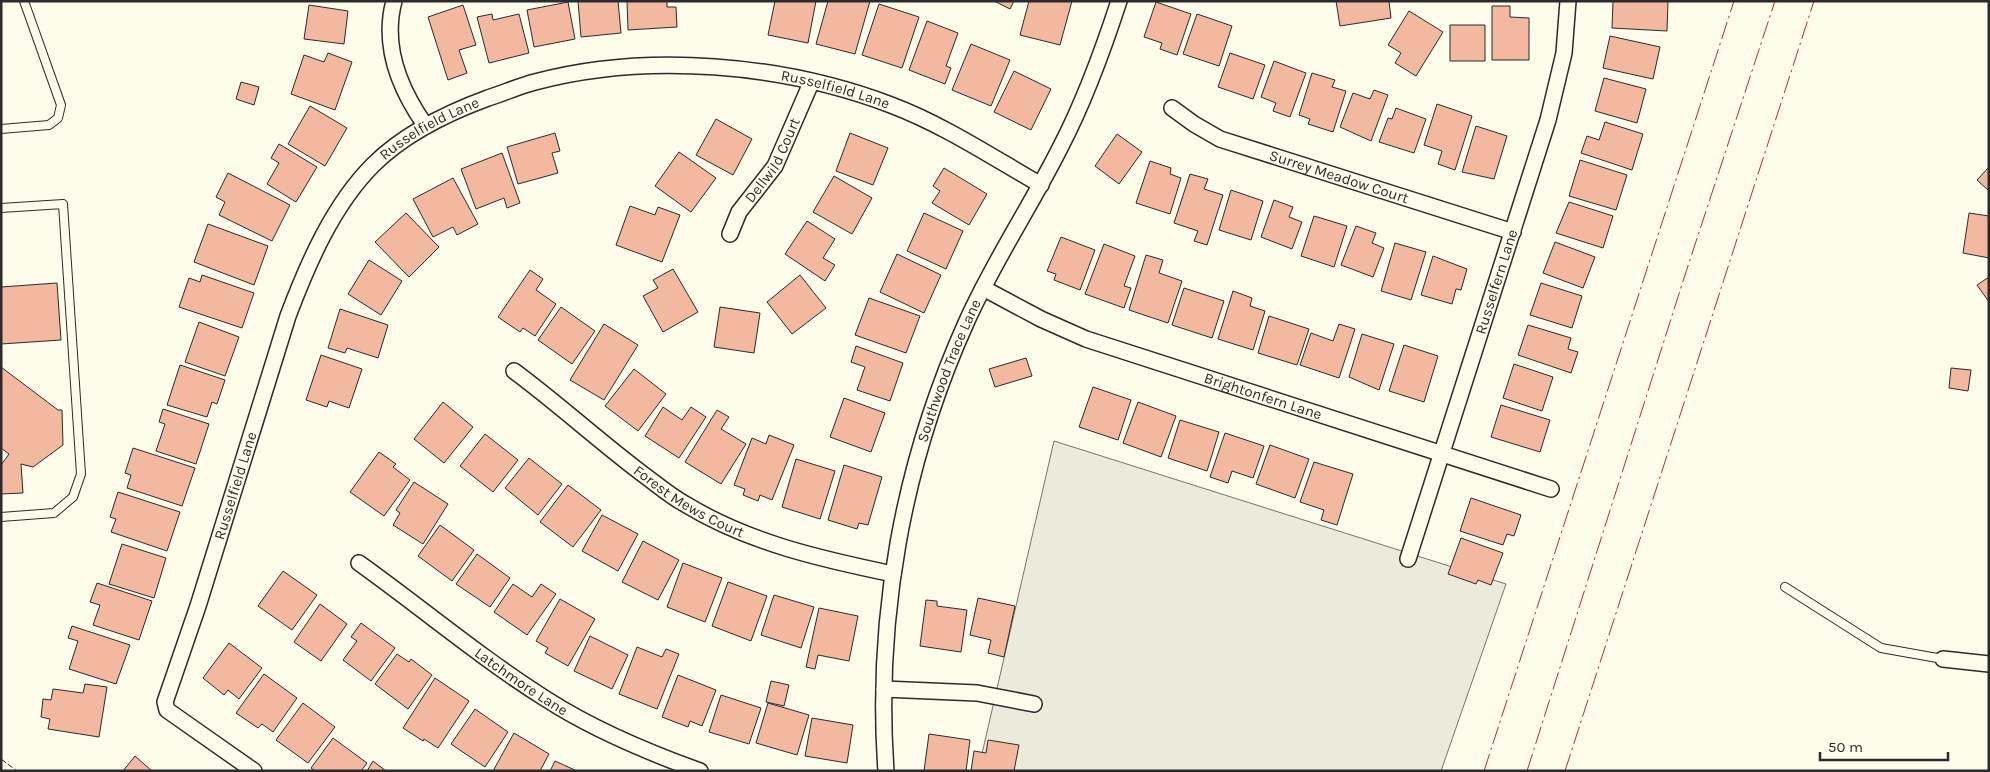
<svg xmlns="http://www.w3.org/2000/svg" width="1990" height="772" viewBox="0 0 1990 772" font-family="Karla,sans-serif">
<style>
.green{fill:#ecebdb;stroke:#74746e}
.building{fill:#f2b8a0;stroke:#2b2b2b}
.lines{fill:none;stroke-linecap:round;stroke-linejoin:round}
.lane-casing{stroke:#2b2b2b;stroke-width:10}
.street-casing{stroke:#2b2b2b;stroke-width:18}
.lane{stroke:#fdfbea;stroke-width:8}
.street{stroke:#fdfbea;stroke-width:15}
.fence{stroke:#2b2b2b;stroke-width:1;stroke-dasharray:6 2.5;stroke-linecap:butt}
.power{stroke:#c62828;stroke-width:1;stroke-dasharray:18 4 2.5 4;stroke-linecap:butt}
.labels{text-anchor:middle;stroke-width:4;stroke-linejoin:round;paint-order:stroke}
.street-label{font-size:15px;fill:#2b2b2b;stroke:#fdfbea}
</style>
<rect width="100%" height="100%" fill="#fdfbea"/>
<path class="green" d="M1054 441 1506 584 1441 771H978Z"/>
<path class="building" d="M578 1H618L621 33 581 37Z
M627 1H667V7H676L677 27 628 30Z
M775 1H816L808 43 768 35Z
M828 1H870L855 54 816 44Z
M994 1H1014L1010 9Z
M1029 1H1072L1060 45 1020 35Z
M1336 1H1389L1391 18 1340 26Z
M1613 1H1668L1667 31 1612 28Z
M568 2 575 39 534 47 527 10Z
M1156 2 1191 14 1177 55 1160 49 1162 43 1144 37Z
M879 4 919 17 902 68 862 55Z
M309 5 348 11 344 44 304 39Z
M463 5 476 45 459 50 467 73 448 80 428 17Z
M1492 6H1510V17L1529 18V60H1492Z
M1409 11 1443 32 1416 76 1395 63 1401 53 1388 45Z
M492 14 493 20 519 14 529 53 489 63 477 17Z
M1197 14 1232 26 1219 66 1183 54Z
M927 21 958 33 946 66 951 68 945 84 909 70Z
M1450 25H1485V61H1450Z
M1610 36 1660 47 1653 79 1603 68Z
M971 44 1010 60 991 106 952 90Z
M328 53 352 62 335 110 291 94 304 55 324 62Z
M1230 53 1265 65 1253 99 1218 87Z
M1274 61 1306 73 1290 117 1273 111 1276 103 1261 97Z
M1014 71 1051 89 1031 130 994 112Z
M1312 73 1335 80 1332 87 1346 91 1333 132 1308 124 1310 119 1299 115Z
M1604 78 1646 89 1637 123 1595 111Z
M241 82 259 87 254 105 236 99Z
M1374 90 1388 95 1371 141 1340 127 1353 93 1370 99Z
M1437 104 1472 116 1455 170 1438 164 1442 151 1424 145Z
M310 106 347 128 325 166 288 144Z
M1396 108 1426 119 1414 153 1379 142 1388 118 1392 119Z
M716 119 752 139 733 175 696 155Z
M1605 122 1643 134 1632 170 1581 153 1587 136 1599 140Z
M1476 126 1507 136 1494 179 1462 172Z
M555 133 560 151 552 153 558 173 518 184 507 147Z
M850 133 888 148 873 185 836 171Z
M1117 134 1142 152 1119 184 1095 166Z
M279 144 317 167 296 202 267 184 279 163 271 158Z
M679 152 716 178 691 212 655 186Z
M502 153 520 203 507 208 504 198 476 209 461 169Z
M1580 160 1627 175 1616 210 1569 196Z
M1150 161 1171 168 1170 174 1181 178 1170 214 1136 203Z
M1989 167V191L1977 180Z
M944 168 987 194 969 225 932 203 940 191 933 186Z
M228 173 290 205 272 241 219 215 225 202 216 197Z
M1190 174 1208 179 1204 189 1223 195 1207 245 1194 241 1198 231 1174 223Z
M834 176 872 198 852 234 813 212Z
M453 178 478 224 457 235 453 227 433 237 413 199Z
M1231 190 1263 201 1251 240 1219 230Z
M1274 200 1293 207 1289 217 1302 222 1292 249 1261 237Z
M1569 202 1613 216 1603 248 1556 233Z
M630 206 655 215 658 207 680 215 662 262 616 245Z
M406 213 439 247 409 277 375 242Z
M924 213 963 231 946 269 907 251Z
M1969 213 1989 216V258L1963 253Z
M1314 216 1347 226 1334 267 1301 256Z
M807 221 835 239 823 258 835 265 825 281 785 254Z
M208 224 268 246 254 285 194 262Z
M1356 226 1376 233 1372 243 1384 248 1373 277 1341 265Z
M1061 237 1095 250 1080 290 1054 280 1056 274 1047 271Z
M1555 242 1595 257 1583 288 1543 273Z
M1395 243 1426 252 1411 300 1381 291Z
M1104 244 1135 256 1124 286 1131 288 1124 308 1085 294Z
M897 254 941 275 924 313 880 292Z
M1146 255 1163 260 1159 273 1182 281 1168 323 1129 310Z
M1433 256 1467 269 1461 290 1456 289 1452 304 1421 295Z
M369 260 402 281 381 315 348 294Z
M673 269 698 312 663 332 643 296 658 288 653 280Z
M530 270 543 279 536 290 556 304 535 336 523 328 520 332 498 317Z
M202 275 254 293 242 328 179 307 189 278 200 282Z
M800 275 826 308 792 334 767 302Z
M1989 277V302L1977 285Z
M57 283 61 340 1 344V287Z
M1541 283 1582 296 1572 328 1530 315Z
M1184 288 1224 301 1212 338 1172 325Z
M1233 291 1252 298 1250 306 1265 311 1253 350 1218 339Z
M869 298 920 316 906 353 855 335Z
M561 307 595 331 572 364 538 340Z
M720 307 760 313 754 353 714 347Z
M340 309 388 325 378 358 347 348 345 353 328 348Z
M1269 316 1309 329 1297 365 1258 353Z
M199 322 239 337 225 376 185 362Z
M604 324 638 345 604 400 570 380Z
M1339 324 1355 329 1339 378 1300 365 1311 333 1333 341Z
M1528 325 1571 338 1568 349 1578 352 1571 373 1518 355Z
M1362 334 1394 344 1379 390 1349 377Z
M1404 345 1438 356 1424 402 1389 391Z
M856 346 903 363 890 401 857 390 865 367 851 362Z
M321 355 362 369 349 408 329 401 327 407 306 400Z
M1026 358 1032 376 995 387 989 369Z
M1514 364 1553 377 1542 411 1503 398Z
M180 365 225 380 217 404 212 402 207 417 167 405Z
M1 367 58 410H62L63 445 33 467 21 464 23 493 1 494V465L9 454 1 448Z
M1951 368 1971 370 1968 391 1949 388Z
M634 369 666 394 638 431 605 406Z
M1093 387 1131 400 1118 440 1079 427Z
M844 398 885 413 871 452 830 437Z
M443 402 473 427 444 463 414 439Z
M1138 402 1176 416 1161 457 1123 443Z
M1501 405 1550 420 1540 452 1491 437Z
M663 407 682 420 691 407 706 417 679 458 645 436Z
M163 409 209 424 196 464 156 451 165 424 159 422Z
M717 410 729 417 721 429 746 444 721 484 685 462Z
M1180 420 1219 432 1207 471 1168 458Z
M1225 433 1264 446 1253 478 1232 471 1228 483 1210 477Z
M485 434 518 460 493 492 460 466Z
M769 435 794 445 772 500 760 495 758 501 743 495 745 489 734 485 752 438 766 444Z
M1270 445 1309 459 1295 498 1256 484Z
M133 448 195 468 182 506 127 488 131 475 125 473Z
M379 452 396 464 393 467 410 480 384 516 350 492Z
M529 458 562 484 538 515 505 488Z
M796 459 835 471 820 519 782 507Z
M1314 462 1353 474 1337 525 1321 520 1324 510 1300 502Z
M844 465 882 477 868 525 859 523 857 529 828 520Z
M414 482 448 504 423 544 393 525 400 513 396 510Z
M568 485 601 510 573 547 540 522Z
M118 492 180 512 167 551 111 532 116 519 110 517Z
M1471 498 1521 515 1514 536 1507 534 1503 545 1460 531Z
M602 515 638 534 618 571 582 551Z
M440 525 474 550 452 581 418 556Z
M1461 538 1503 553 1491 585 1478 580 1476 584 1448 574Z
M643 541 679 560 658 600 622 582Z
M122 544 166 558 154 598 109 584Z
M477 554 510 578 490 607 456 584Z
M683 563 722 578 705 622 667 607Z
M283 571 317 595 292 630 258 606Z
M728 582 767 596 751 641 712 626Z
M97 583 152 601 139 640 93 625 100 605 90 602Z
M513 584 532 597 541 584 556 594 527 635 494 612Z
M774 595 814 607 801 648 761 635Z
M978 598 1015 606 1004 657 988 653 991 640 970 635Z
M560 599 595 619 568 666 545 653 548 648 536 641Z
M926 600 937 601V606L967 610 961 652 920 646Z
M320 604 347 624 321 661 294 642Z
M819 608 858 616 849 661 818 655 815 669 806 667Z
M361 623 395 648 371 681 343 660 357 641 351 637Z
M72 626 130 645 116 684 69 669 78 641 68 638Z
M590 636 628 655 612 689 574 671Z
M229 643 262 668 239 699 228 690 224 695 203 678Z
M637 647 662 657 666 649 679 654 657 709 619 694Z
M397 654 409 662 411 659 432 675 408 709 375 684Z
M264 674 297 698 273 732 262 724 258 728 236 713Z
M678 675 716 690 702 726 690 721 688 727 662 717Z
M435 678 469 701 438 748 424 739 423 741 403 728Z
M771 681 789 685 784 706 766 702Z
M85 684 107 687 99 737 48 729 50 719 41 717 43 699 51 700 53 689 83 693Z
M721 695 761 708 749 744 709 732Z
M303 703 335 727 308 763 276 740Z
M768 703 809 715 797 755 756 743Z
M475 709 508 732 485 767 451 744Z
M812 718 853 725 847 763 805 756Z
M514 733 549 754 540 771H493Z
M929 734 970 740 966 771H924Z
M333 738 367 763 361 771H315L311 768Z
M988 740 1019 745 1014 771H971L974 751 986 753Z
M135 756 152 771H123Z
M373 761 386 771H367Z
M555 761 577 771H550Z"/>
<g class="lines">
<defs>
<path id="lane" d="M1 129 49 125 58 118 61 105 24 1
M1 208 63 204 81 474 73 497 54 513 1 517
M1785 587 1881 648 1943 659"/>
<g id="street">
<path d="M394 1C382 46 399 88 425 125"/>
<path id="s1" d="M1172 108 1194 124 1220 139 1513 232"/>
<path id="s2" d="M730 234 739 212 775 166 811 83"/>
<path id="s3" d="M983 288 1041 319 1086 339 1551 489"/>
<path id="s4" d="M514 371C560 405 602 444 648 478 660 487 672 497 685 504 749 543 821 559 893 574"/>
<path id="s5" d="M1408 559 1548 120 1564 53 1568 1"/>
<path id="s6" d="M359 563C422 608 481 658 546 699 594 730 647 752 700 771"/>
<path d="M1943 659 1989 664"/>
<path d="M884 689 977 693 1034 704"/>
<path id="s7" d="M254 771 167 710 165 702 198 606 288 316C308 263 333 205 373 165 405 133 447 113 488 98 504 93 519 86 535 82 647 52 783 64 891 105 944 125 992 157 1041 185"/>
<path id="s8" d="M886 771C875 618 903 463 966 323 993 262 1031 206 1061 146 1085 100 1103 50 1119 1"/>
</g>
</defs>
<use href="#lane" class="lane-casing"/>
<use href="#street" class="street-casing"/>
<use href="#lane" class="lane"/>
<use href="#street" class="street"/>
<path class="fence" d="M1 759 17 771"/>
<path class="power" d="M1484 771 1734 1
M1527 771 1685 275 1775 1
M1565 771 1814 1"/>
</g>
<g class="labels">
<g class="street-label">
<text dy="5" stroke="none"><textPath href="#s7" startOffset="1182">Russelfield Lane</textPath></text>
<text dy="5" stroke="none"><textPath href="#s7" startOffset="762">Russelfield Lane</textPath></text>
<text dy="5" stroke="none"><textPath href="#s2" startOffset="86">Dellwild Court</textPath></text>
<text dy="5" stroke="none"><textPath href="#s1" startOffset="182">Surrey Meadow Court</textPath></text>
<text dy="5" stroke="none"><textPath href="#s5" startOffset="291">Russelfern Lane</textPath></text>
<text dy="5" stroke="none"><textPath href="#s8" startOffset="409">Southwood Trace Lane</textPath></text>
<text dy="5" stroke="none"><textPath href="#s3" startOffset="301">Brightonfern Lane</textPath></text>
<text dy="5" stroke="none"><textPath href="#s7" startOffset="342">Russelfield Lane</textPath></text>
<text dy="5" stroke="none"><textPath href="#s4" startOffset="219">Forest Mews Court</textPath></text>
<text dy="5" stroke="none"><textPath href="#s6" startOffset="201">Latchmore Lane</textPath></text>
</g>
</g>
<rect width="1990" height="772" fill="none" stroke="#2b2b2b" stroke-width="5"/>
<path d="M1820 752v8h128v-8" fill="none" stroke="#2b2b2b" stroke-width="2.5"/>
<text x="1828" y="752" font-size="15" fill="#2b2b2b" stroke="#fdfbea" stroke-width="4" paint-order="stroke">50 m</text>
</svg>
